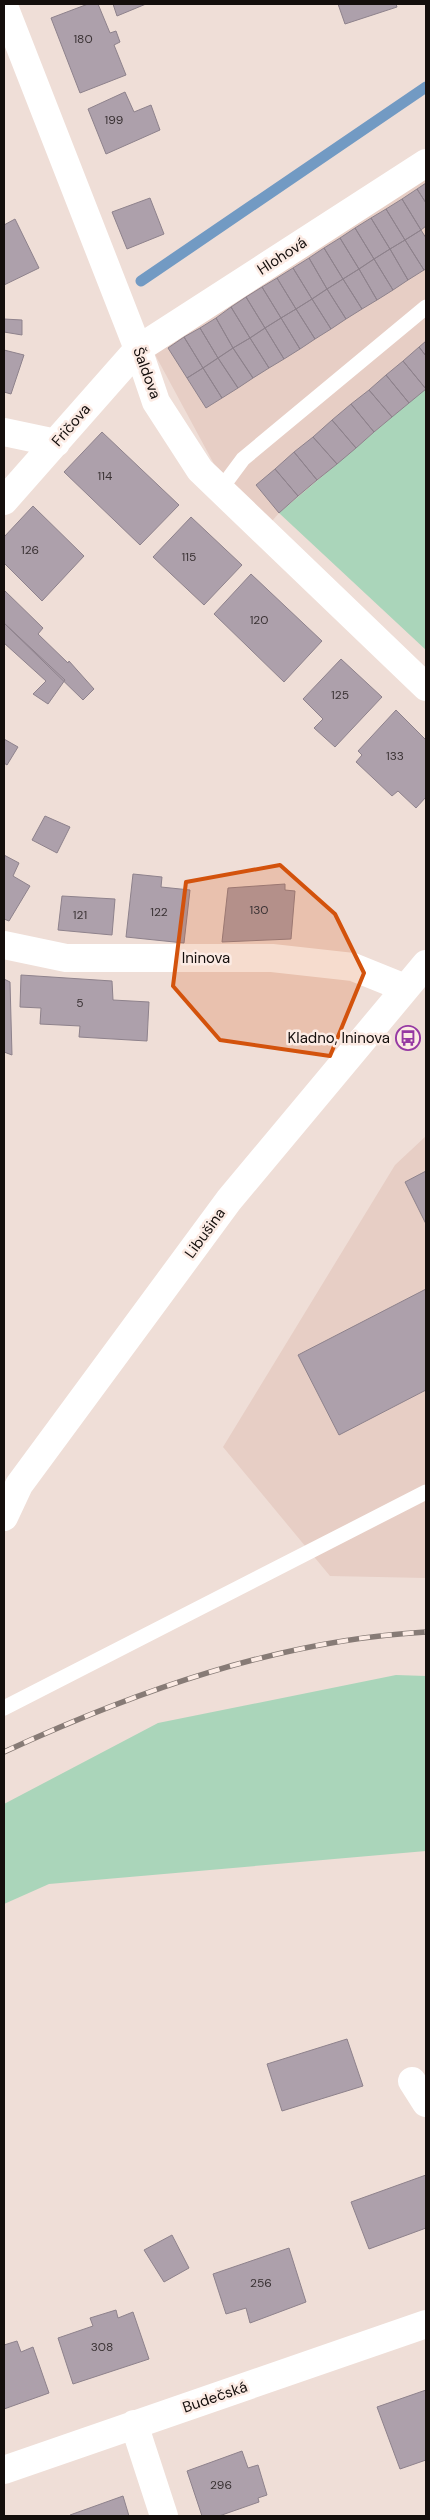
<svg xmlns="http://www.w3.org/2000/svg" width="430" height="2520" viewBox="0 0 430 2520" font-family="'DM Sans',sans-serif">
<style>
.built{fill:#e7cec5}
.green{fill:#aad5ba}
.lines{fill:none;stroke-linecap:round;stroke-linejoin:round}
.stream{stroke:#729ac3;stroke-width:11}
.building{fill:#ada0ab;stroke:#8e828c}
.lane{stroke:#fff;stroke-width:15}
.street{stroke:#fff;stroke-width:28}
.secondary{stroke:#fff;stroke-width:28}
.rail-casing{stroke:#877b76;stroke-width:5.5}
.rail{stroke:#fcebe4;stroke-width:4;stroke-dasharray:11;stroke-linecap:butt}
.marked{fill:#d3520c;fill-opacity:0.2;stroke:#d3520c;stroke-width:4;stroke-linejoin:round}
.labels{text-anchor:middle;stroke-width:5;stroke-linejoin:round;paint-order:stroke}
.number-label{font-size:12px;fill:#3a3234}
.street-label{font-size:15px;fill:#140e0c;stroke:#fcebe4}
.poi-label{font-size:15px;fill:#140e0c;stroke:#fcebe4;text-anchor:end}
</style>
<rect width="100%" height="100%" fill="#efded7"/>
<path class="built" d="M426 175V388L279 513 272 521 214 464 152 349Z
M426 1136V1578L330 1576 223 1447 395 1165Z"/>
<path class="green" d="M426 388V650L279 513Z
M396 1675 426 1676V1851L49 1884 4 1904V1804L158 1723Z"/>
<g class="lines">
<path class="stream" d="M141 281 426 87"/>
</g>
<path class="building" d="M88 4H98L110 33 116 31 120 42 114 45 126 75 80 93 51 18Z
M113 4H146L117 16Z
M338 4H396L397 7 345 24Z
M125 92 134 112 151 105 160 130 106 154 88 109Z
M426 183V203L417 189Z
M417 189 426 203V226L421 230 402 199Z
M150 198 164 234 127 249 112 212Z
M402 199 421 230 405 240 386 209Z
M386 209 405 240 390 249 371 218Z
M371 218 390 249 374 259 355 228Z
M15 219 39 268 4 285V225Z
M355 228 374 259 359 269 340 238Z
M421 230 426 238V269L424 270 405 240Z
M340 238 359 269 343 279 324 248Z
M405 240 424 270 408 280 390 249Z
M324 248 343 279 327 289 309 258Z
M390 249 408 280 393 290 374 259Z
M309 258 327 289 312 299 293 268Z
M374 259 393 290 377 300 359 269Z
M293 268 312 299 296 309 277 278Z
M359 269 377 300 362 309 343 279Z
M277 278 296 309 281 318 262 287Z
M343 279 362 309 346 319 327 289Z
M262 287 281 318 265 328 246 297Z
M327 289 346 319 331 329 312 299Z
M246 297 265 328 250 338 231 307Z
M312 299 331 329 315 339 296 309Z
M231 307 250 338 233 348 216 318Z
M296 309 315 339 300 349 281 318Z
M216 318 233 348 218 358 200 328Z
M281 318 300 349 284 359 265 328Z
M4 319 22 320V335L4 332Z
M200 328 218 358 203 368 184 337Z
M265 328 284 359 269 368 250 338Z
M184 337 203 368 187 378 168 348Z
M250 338 269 368 253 378 233 348Z
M426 341V356L419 347Z
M419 347 426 356V389L403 361Z
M233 348 253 378 238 388 218 358Z
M4 350 24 355 11 394 4 392Z
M218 358 238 388 222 398 203 368Z
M403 361 426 389 409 403 386 375Z
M203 368 222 398 206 408 187 378Z
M386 375 409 403 392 417 369 390Z
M369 390 392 417 374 432 351 404Z
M351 404 374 432 356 448 332 420Z
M332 420 356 448 337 464 313 437Z
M102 432 179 505 140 545 64 472Z
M313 437 337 464 317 480 294 452Z
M294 452 317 480 298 496 275 469Z
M275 469 298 496 279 513 256 485Z
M33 506 84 556 42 601 4 563V537Z
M191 517 242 565 204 605 153 557Z
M251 574 322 641 284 682 214 614Z
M4 590 43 628 38 634 68 663 69 661 94 689 83 700 4 623Z
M4 623 65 680 48 704 33 694 46 681 4 643Z
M341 659 382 697 335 747 314 728 323 719 303 699Z
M396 710 426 740V797L416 808 398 791 392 796 356 762 362 755 358 751Z
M4 739 18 747 7 765 4 763Z
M45 816 70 827 57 853 32 840Z
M4 855 19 863 13 876 30 886 9 921 4 919Z
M133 874 162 877 161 887 190 890 184 943 126 937Z
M285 884V890L295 891 291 939 222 942 228 888Z
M62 896 115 899 112 935 58 930Z
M21 975 112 981 113 1000 149 1002 147 1041 79 1037 80 1026 40 1024 41 1008 20 1007Z
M4 979 10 982 12 1055 4 1052Z
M426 1171V1224L405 1182Z
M426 1289V1390L339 1435 298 1355Z
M347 2039 363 2086 282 2111 267 2064Z
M426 2175V2228L369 2249 351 2202Z
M172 2235 189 2268 164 2282 144 2250Z
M289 2248 306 2302 250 2323 246 2308 226 2314 213 2274Z
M116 2310 118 2318 133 2312 149 2359 73 2384 58 2338 93 2326 90 2318Z
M17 2341 21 2352 33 2347 49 2393 4 2409V2345Z
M426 2390V2460L400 2469 377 2407Z
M242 2451 248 2468 258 2465 267 2495 258 2498 259 2502 219 2516H202L187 2471Z
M123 2496 129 2516H71L70 2515Z"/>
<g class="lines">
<path class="lane" d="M220 490 243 459 426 307
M4 1708 426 1492"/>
<path class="street" d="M4 6 138 349 156 402 200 470 426 687
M4 432 56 443
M4 501 138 349 426 163
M4 945 66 958H272L353 967 405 988
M412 2081 426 2103
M134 2424 164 2516
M4 2470 426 2324"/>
<path class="secondary" d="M4 1517 19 1485 229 1200 426 964"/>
<defs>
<path id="rail" d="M4 1752C136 1691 280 1640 426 1632"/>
</defs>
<use href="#rail" class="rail-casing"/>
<use href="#rail" class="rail"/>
</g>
<path class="marked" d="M280 865 335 914 364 973 330 1056 220 1040 173 986 186 882Z"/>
<defs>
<symbol id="bus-ring" viewBox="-11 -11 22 22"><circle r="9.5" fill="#fcebe4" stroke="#9639a3" stroke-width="1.5"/><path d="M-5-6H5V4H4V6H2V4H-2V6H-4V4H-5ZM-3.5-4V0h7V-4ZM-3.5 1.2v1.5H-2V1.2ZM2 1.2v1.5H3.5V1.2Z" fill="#9639a3"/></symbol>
</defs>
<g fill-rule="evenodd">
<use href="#bus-ring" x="394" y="1024" width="28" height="28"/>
</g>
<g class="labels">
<g class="number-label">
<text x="83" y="43">180</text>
<text x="114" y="124">199</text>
<text x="105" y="480">114</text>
<text x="30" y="554">126</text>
<text x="189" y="561">115</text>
<text x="259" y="624">120</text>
<text x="340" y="699">125</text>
<text x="395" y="760">133</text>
<text x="259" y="914">130</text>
<text x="159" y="916">122</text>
<text x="80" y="919">121</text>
<text x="80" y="1007">5</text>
<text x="261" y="2287">256</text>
<text x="102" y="2351">308</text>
<text x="221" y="2489">296</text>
</g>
<g class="street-label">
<text transform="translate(282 256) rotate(-33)" y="5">Hlohová</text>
<text transform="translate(147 373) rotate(70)" y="5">Šaldova</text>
<text transform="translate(71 425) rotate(-49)" y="5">Fričova</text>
<text x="206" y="963">Ininova</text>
<text transform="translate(205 1233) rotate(-54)" y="5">Libušina</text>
<text transform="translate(215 2397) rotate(-19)" y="5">Budečská</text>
</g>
<g class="poi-label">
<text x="390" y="1043">Kladno, Ininova</text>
</g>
</g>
<rect width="430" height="2520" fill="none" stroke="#140e0c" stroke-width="10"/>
</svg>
